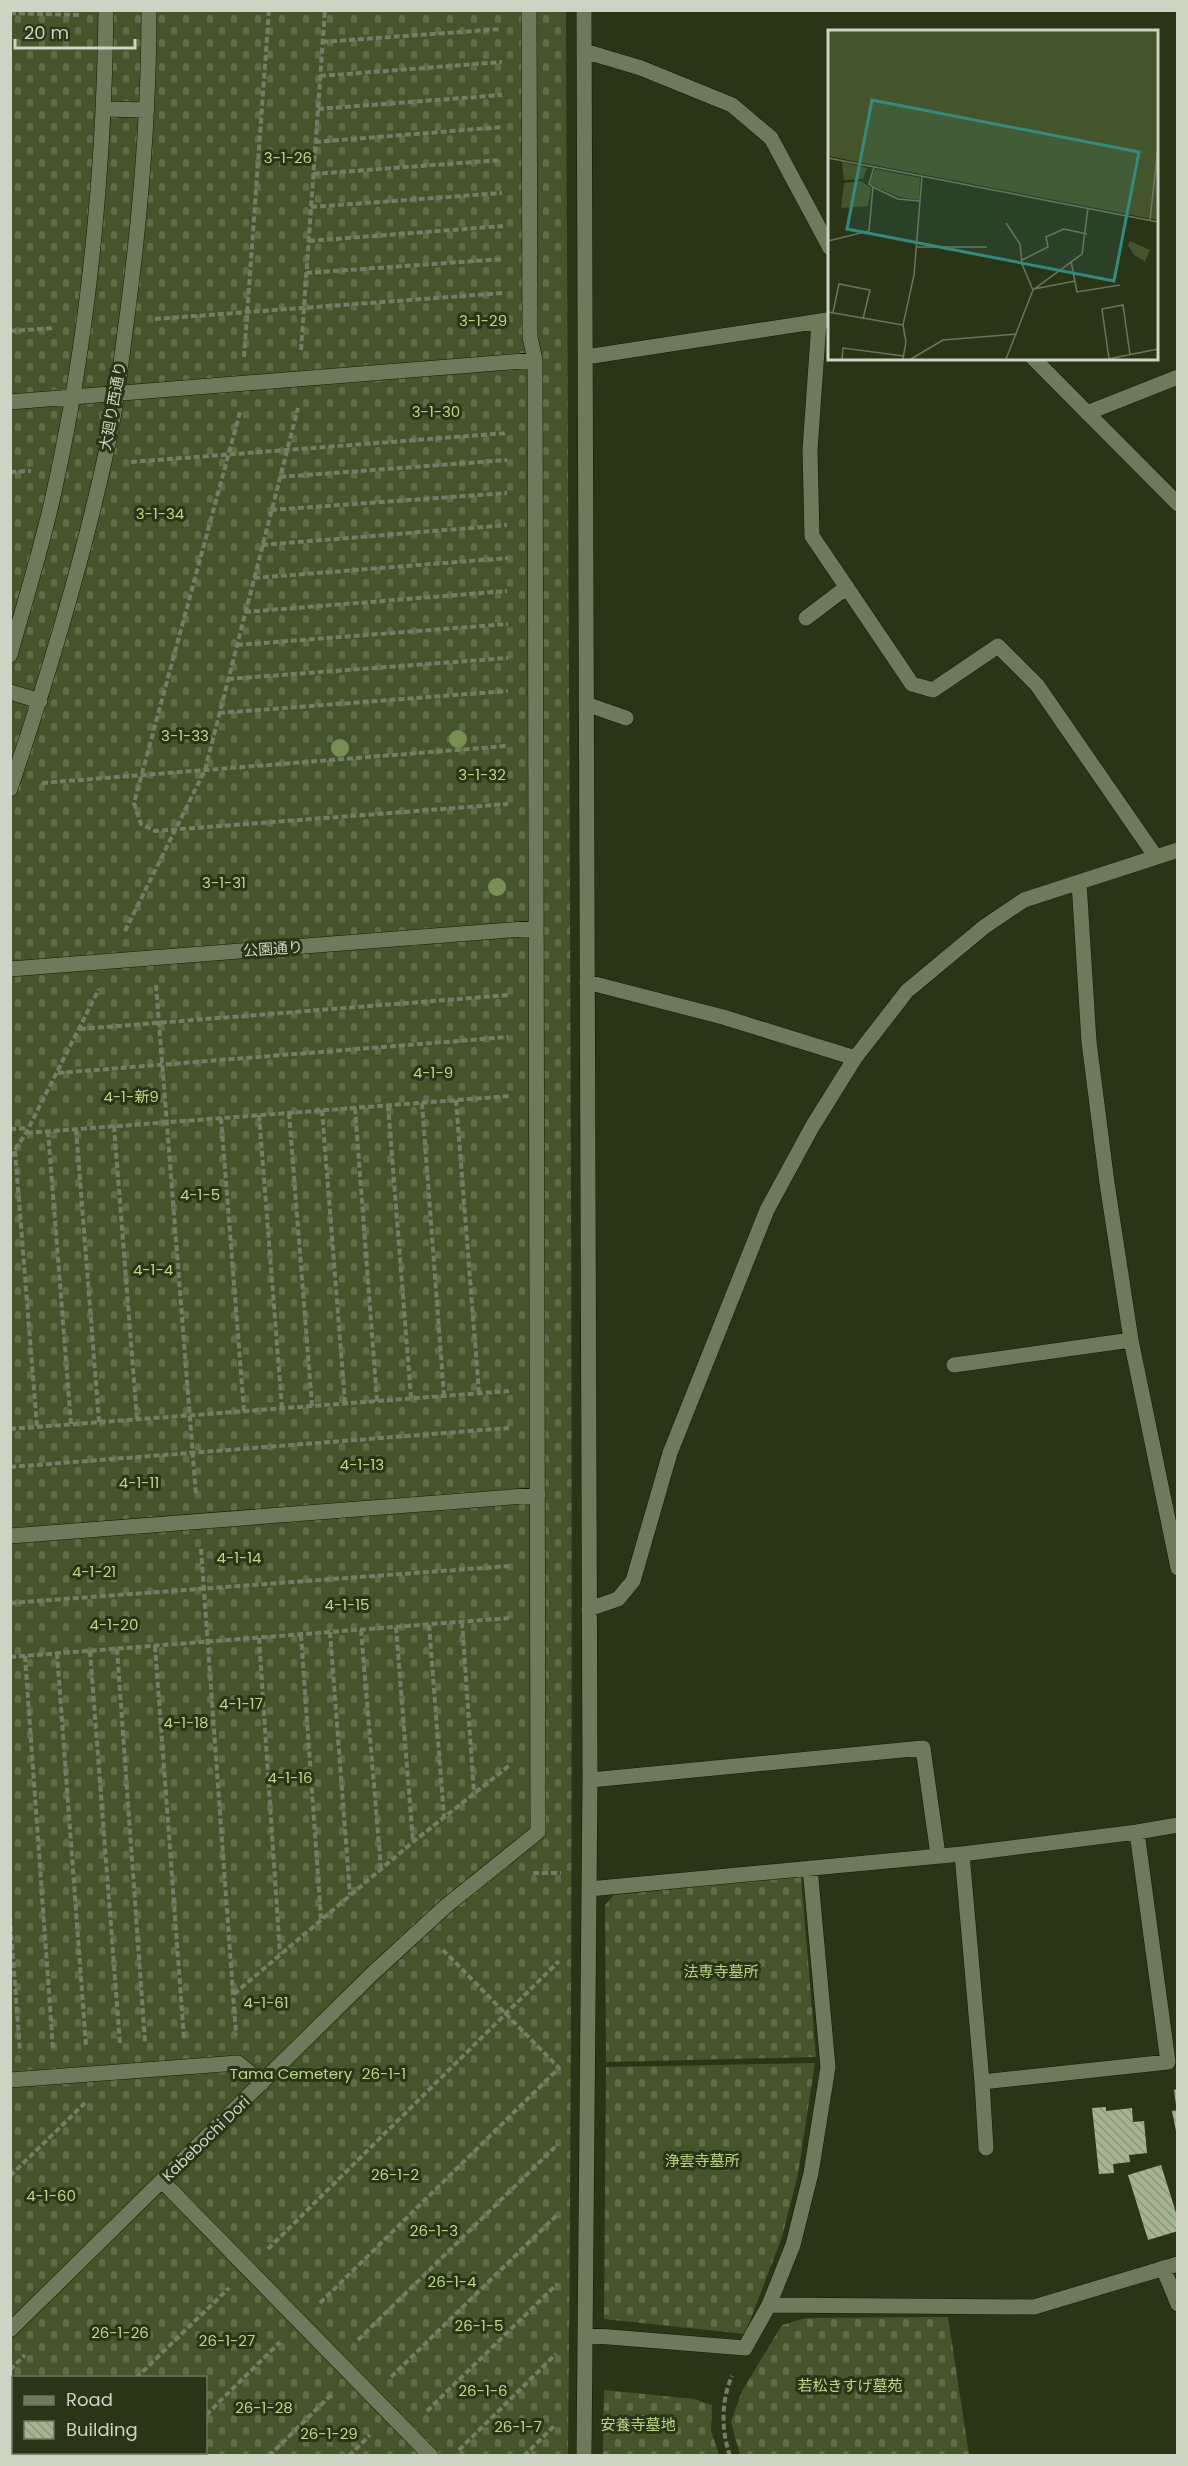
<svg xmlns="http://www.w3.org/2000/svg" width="1188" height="2466" viewBox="0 0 1188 2466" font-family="Poppins,'Noto Sans JP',sans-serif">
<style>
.cemetery{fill:url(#cemetery-stones);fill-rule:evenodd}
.building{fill:url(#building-back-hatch)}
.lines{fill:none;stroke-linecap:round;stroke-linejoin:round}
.minor-casing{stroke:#121c02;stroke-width:16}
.path{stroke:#747d66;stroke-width:4;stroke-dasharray:6 3;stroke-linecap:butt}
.minor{stroke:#6d7a5b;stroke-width:15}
.tree{fill:#788f54}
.labels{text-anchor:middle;stroke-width:6;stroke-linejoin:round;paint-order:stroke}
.park-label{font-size:15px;fill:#b8d985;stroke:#2a3518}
.street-label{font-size:15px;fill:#cdd4c3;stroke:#2a3518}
.inset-road{fill:none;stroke:#6b755c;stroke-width:1.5}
.view{fill:#35897f;fill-opacity:0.15;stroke:#35897f;stroke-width:3}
.inset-edge{fill:none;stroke:#cdd4c3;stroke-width:3}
</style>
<defs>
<pattern id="cemetery-stones" width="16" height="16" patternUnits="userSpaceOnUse" patternTransform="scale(1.5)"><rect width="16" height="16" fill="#45552b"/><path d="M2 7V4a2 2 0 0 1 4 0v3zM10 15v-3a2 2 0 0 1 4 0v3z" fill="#5f6d48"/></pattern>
<pattern id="building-back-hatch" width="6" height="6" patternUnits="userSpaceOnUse" patternTransform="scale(1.5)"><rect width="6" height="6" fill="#a4b391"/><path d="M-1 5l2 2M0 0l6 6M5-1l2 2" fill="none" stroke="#8a967b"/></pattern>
</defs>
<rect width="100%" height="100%" fill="#2a3518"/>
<path class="cemetery" d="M11 11H566C569 825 576 1641 568 2455H11ZM14 2378H206V2452H14Z
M801 1876 816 2057 606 2062 605 1905 614 1895Z
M815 2063 798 2174 782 2237 745 2334 604 2319 606 2067Z
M948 2317 969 2455H740L731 2422 742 2391 782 2325 806 2318Z
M604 2390 694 2399 712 2405 711 2430 719 2455H603Z"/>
<path class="building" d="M1178 2089V2104L1176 2105 1174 2090Z
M1106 2107V2111L1132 2108 1133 2122 1144 2121 1147 2153 1129 2155 1130 2162 1113 2164 1114 2173 1099 2174 1092 2108Z
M1178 2110V2131H1176L1172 2111Z
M1161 2165 1178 2219V2231L1148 2240 1128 2175Z"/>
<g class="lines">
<defs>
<path id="minor" d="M584 10 590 1780 584 2456
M584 51 641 68 732 105 771 138 830 248
M105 109 147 110
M819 322 810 450 812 536 912 684 933 690 998 646 1037 685 1156 857
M586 357 827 320
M1033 358 1178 504
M10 402 535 360
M1087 413 1178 377
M806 618 847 587
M10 655C25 601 42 547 54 492 89 334 104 173 106 10
M10 692 40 701
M586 704 626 718
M10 789C49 674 84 558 109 439 118 396 122 353 128 309 141 210 149 111 149 10
M1079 882 1089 1042 1107 1183 1131 1340 1178 1568
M10 969 536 928
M587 982 723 1017 855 1058
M954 1365 1131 1340
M10 1536 538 1495
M589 1609 618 1599 633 1581 670 1453 767 1210 812 1127 855 1058 907 991 984 927 1024 900 1178 850
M590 1780 923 1748 938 1855
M962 1854 982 2082 986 2148
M589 1889 962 1854 1137 1832 1178 1825
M10 2080 238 2063 262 2083
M982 2082 1168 2062 1137 1832
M162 2181 431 2456
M1163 2268 1178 2304
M769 2305 1034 2307 1178 2264
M10 2330 373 1973 446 1906 538 1832 535 360 530 337 529 10
M585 2335 745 2348 769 2305 793 2245 811 2173 828 2067 810 1868"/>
</defs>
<use href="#minor" class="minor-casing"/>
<path class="path" d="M10 13 79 15
M322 42 501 29
M320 76 502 62
M318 109 502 95
M315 142 503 127
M313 174 501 160
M311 207 502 193
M309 241 503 226
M306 273 503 259
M155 319 503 293
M10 331 55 328
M301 350 325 10
M244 357 269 10
M240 412 134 803 141 824 155 831 508 804
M131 462 507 433
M10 472 31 471
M280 477 507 460
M271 510 507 493
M262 545 507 525
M254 578 508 558
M245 612 507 591
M237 645 508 624
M228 679 508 658
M219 713 508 691
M42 783 507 746
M125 931 205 770 298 408
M156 985 196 1495
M80 1029 509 995
M58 1073 508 1037
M456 1100 479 1393
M422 1103 444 1396
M388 1105 411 1398
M355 1108 377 1401
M322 1110 345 1403
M289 1113 312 1406
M259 1115 282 1408
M221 1118 244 1411
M114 1126 137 1419
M10 1129 28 1128
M76 1129 99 1422
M48 1131 71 1424
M27 1133 510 1096
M15 1151 37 1427
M10 1157 26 1133 99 989
M10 1429 509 1391
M10 1467 509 1428
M201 1549 236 2035
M10 1603 509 1566
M462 1622 474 1793
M429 1625 444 1817
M396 1627 413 1842
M361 1630 381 1869
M330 1632 350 1895
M301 1635 321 1919
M259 1638 280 1954
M155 1646 184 2039
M117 1649 145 2042
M90 1651 120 2044
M57 1653 86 2046
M25 1656 53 2049
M10 1657 509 1618
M533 1873H561
M10 1917 20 2052
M234 1994 413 1842 510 1765
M10 2176 85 2103
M268 2249 559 1961
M320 2303 559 2068 442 1949
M358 2340 558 2144
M10 2370 25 2355
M391 2377 557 2215
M136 2378 229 2288
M427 2411 557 2284
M206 2415 280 2342
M459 2450 556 2354
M56 2456 59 2452
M164 2456 167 2452
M269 2456 333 2393
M349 2456 370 2435
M524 2456 555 2425
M730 2456C721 2430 721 2401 732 2376"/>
<use href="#minor" class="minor"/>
</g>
<g class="tree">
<circle cx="458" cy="739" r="9"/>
<circle cx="340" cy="748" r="9"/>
<circle cx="497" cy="887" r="9"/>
</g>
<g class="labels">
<g class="park-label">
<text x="288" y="163">3-1-26</text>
<text x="483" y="326">3-1-29</text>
<text x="436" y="417">3-1-30</text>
<text x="160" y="519">3-1-34</text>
<text x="185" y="741">3-1-33</text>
<text x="482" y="780">3-1-32</text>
<text x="224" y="888">3-1-31</text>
<text x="433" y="1078">4-1-9</text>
<text x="131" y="1102">4-1-新9</text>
<text x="200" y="1200">4-1-5</text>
<text x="153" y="1275">4-1-4</text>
<text x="362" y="1470">4-1-13</text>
<text x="139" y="1488">4-1-11</text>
<text x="239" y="1563">4-1-14</text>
<text x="94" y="1577">4-1-21</text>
<text x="347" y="1610">4-1-15</text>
<text x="114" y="1630">4-1-20</text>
<text x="241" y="1709">4-1-17</text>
<text x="186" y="1728">4-1-18</text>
<text x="290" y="1783">4-1-16</text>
<text x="721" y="1977">法専寺墓所</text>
<text x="266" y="2008">4-1-61</text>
<text x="291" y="2079">Tama Cemetery</text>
<text x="384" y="2079">26-1-1</text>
<text x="702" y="2166">浄雲寺墓所</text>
<text x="395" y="2180">26-1-2</text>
<text x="51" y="2201">4-1-60</text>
<text x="434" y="2236">26-1-3</text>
<text x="452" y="2287">26-1-4</text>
<text x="479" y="2331">26-1-5</text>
<text x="120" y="2338">26-1-26</text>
<text x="227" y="2346">26-1-27</text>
<text x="850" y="2391">若松きすげ墓苑</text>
<text x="483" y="2396">26-1-6</text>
<text x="264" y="2413">26-1-28</text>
<text x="638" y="2430">安養寺墓地</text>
<text x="518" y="2432">26-1-7</text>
<text x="329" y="2439">26-1-29</text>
</g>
<g class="street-label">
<text transform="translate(113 406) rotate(-80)" y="5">大廻り西通り</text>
<text transform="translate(273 949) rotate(-4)" y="5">公園通り</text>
<text transform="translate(206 2139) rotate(-44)" y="5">Kabebochi Dori</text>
</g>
</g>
<g transform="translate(828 30)">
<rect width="330" height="330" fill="#2a3518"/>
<path d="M0 1H330V190L0 126ZM14 132 39 138 35 149 16 150ZM47 139 92 148 91 170 71 167 42 154ZM33 151 43 158 40 176 13 178 16 153ZM302 211 322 220 317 231 306 225 300 215Z" fill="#45552b"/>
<path class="inset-road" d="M0 128 330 192M46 137 41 154 45 157 70 169 91 171M322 190 330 117M178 193 192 214 194 234 205 260M0 211 41 201 45 157M88 217H159M194 230 220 217 218 207 236 199 259 204M243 231 249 262 292 255M206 259 247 251M0 282 75 295M5 282 11 254 42 260 35 289M14 329 15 318 76 326M75 329 78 312 75 295 86 245 94 146M83 329 115 310 189 304M178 329 205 260 254 224 260 178M280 329 330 319M281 329 274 279 295 275 302 325"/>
<path class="view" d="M44 70 311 122 286 251 19 199Z"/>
<rect width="330" height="330" class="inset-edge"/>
</g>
<rect width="1188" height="2466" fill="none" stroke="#cdd4c3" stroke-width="24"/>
<rect x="12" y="2376" width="195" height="78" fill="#2a3518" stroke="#6b755c" stroke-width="1.5"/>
<rect x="24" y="2396" width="30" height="9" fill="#6d7a5b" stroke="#6b755c" stroke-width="1.5"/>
<text x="66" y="2406" font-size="18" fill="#cdd4c3">Road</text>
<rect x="24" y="2421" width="30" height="18" fill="url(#building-back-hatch)" stroke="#6b755c" stroke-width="1.5"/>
<text x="66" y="2436" font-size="18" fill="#cdd4c3">Building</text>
<path d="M15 39v9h120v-9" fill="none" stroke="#cdd4c3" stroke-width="3"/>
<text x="24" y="39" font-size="18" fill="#cdd4c3" stroke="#2a3518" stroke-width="4.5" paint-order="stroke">20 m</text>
</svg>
